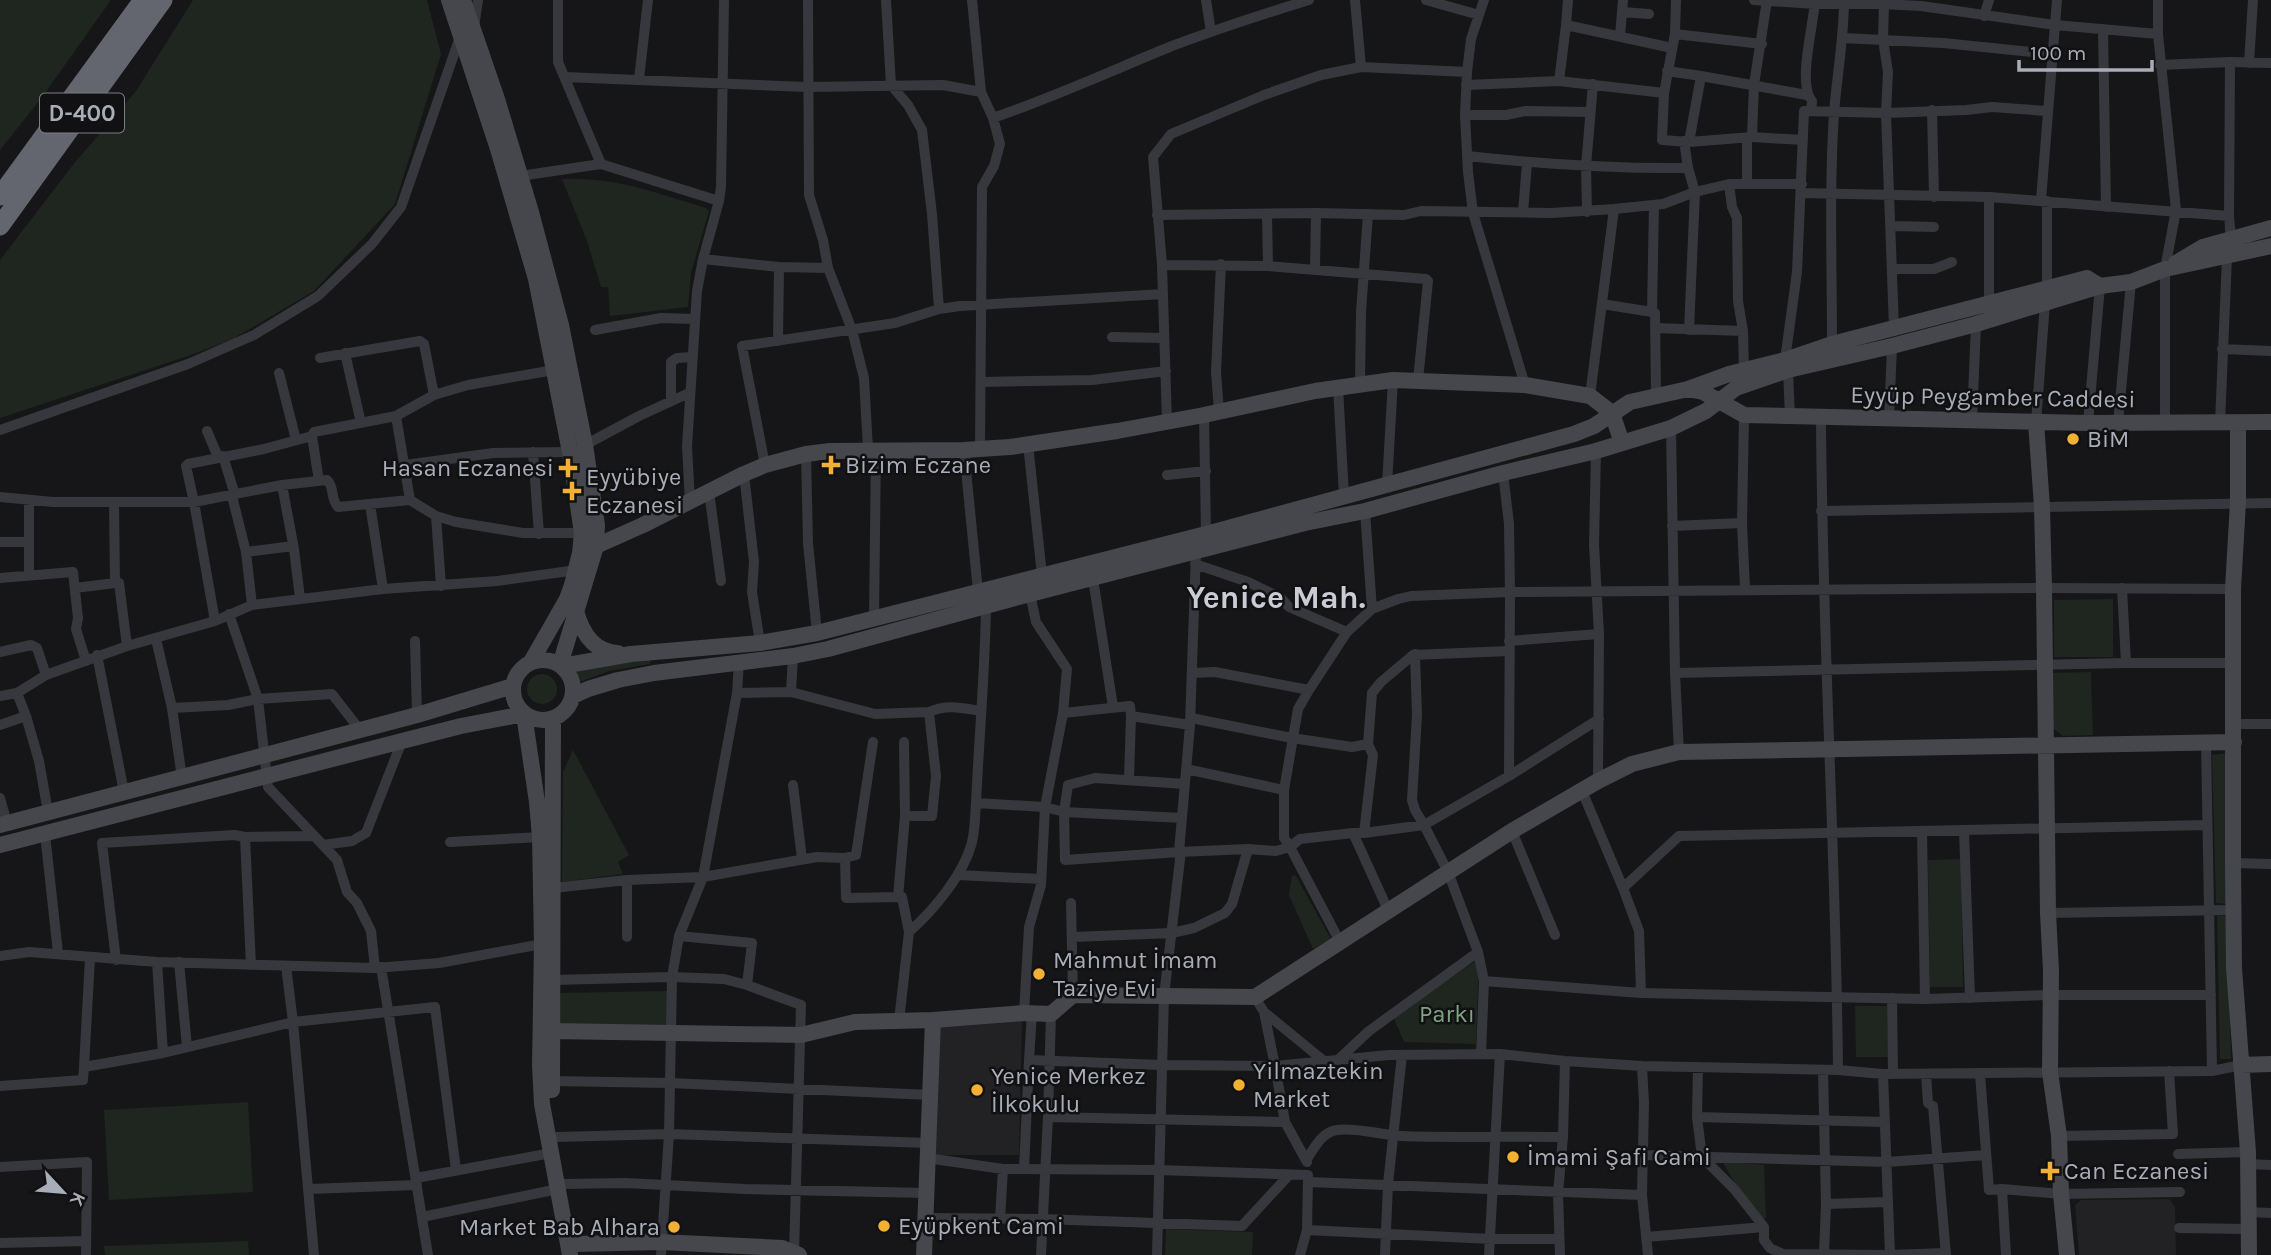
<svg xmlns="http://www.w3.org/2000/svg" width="2271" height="1255" viewBox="0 0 2271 1255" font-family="Karla,sans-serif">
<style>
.built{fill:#222225}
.green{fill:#1e261f}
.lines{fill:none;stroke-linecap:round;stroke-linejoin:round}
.street{stroke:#37383d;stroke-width:10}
.secondary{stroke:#45474d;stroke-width:16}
.highway{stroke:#63666e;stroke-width:19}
.poi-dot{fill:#f2b134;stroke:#111113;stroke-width:2.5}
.labels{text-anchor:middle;stroke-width:5;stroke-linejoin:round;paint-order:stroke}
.shield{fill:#111113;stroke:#7b7e86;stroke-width:2}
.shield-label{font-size:23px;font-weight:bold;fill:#a8adb8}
.street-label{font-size:24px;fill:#a8adb8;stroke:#111113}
.poi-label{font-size:24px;fill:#a8adb8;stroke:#111113;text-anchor:start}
.park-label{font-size:24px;fill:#7fa381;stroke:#111113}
.district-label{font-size:32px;font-weight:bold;fill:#c9ccd4;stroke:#111113}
</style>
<rect width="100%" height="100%" fill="#161618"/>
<path class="built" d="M1022 1021 1019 1155H932L935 1024Z
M2169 1199 2175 1207 2176 1255H2079L2075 1205 2081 1200Z"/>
<path class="green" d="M0 0H111L40 100 0 150Z
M193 0H427L441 54 395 204 314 291 231 340 188 356 0 418V260L72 166 136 91Z
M562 179C616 177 656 193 706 208L709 211 691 273 688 307 610 316 608 287H601L587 241Z
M2113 599V657H2054V600Z
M651 659 650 664 609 671 577 683 575 672 577 670Z
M2091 672 2093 735 2063 736 2050 726 2048 673Z
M527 689a15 15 0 1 1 30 0a15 15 0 1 1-30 0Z
M573 750 629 855 618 862 623 874 562 882 563 772Z
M2228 753 2229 904 2216 903 2212 755Z
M1961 859 1963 987H1930L1928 860Z
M1292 875 1296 876 1331 939 1313 949 1289 895Z
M2217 916H2227L2231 1059H2220Z
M1479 959 1476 1044 1404 1042 1393 1016Z
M667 991V1027L560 1026V993Z
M1855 1006H1887L1888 1057H1856Z
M248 1102 253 1192 109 1200 104 1110Z
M1722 1161 1764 1165 1766 1217 1763 1220 1747 1204Z
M1166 1229 1253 1232 1252 1255H1165Z
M248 1241 249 1255H105L104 1246Z"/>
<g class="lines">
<path class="street" d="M558 0V62L601 164
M808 0 809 195 823 240 828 268 852 330 864 378 868 449
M886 0 891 85 908 105 922 130 932 214 939 309
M972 0 981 92 993 118C1054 97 1113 70 1172 46 1217 29 1263 14 1309 0
M1206 0 1211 32
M1355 0 1361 67
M1426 0 1479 15
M1484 0 1471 39 1467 72 1465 115 1468 172 1473 213 1525 385
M1676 0 1675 34 1664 93 1662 140 1689 142 1752 137 1803 140
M1754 0 1815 4H1881L1921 6 2055 25 2158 34
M2158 0V34L2176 210 2165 269V423
M1884 4 1883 40 1888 72 1886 113 1894 328
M1622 12 1649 14
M1984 16 1989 0
M1566 25 1568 0
M474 27 478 0
M2103 29 2106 207
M1675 34 1762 44
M1620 36 1623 0
M1843 38 1943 43 2051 54
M2249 63 2253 0
M2160 65 2230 62 2271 63
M1667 71 1701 76 1689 142
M1701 76 1807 95
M565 77 807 87 943 85 981 92
M639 79 648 0
M1466 85 1559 81
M1664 93 1559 81 1566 25 1672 48
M1932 110 1934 197
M1811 111 1812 101C1797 84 1814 24 1815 0
M1465 115H1506L1526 111 1590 112
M1752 137 1754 85 1767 0
M1747 138V184
M1467 156C1541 164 1614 169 1688 168
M520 176 601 164 719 201
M1729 184 1732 207 1737 218 1738 301 1743 331 1744 372
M1802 193 1989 197 2229 216 2231 239
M2041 200 2057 0
M2047 201V289
M1654 205 1652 312 1655 313 1656 396
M1614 209 1663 204 1695 192 1688 168 1684 141
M1523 212 1527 163
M1587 212 1586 166 1593 84
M1267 214 1268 266
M1157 215 1316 213 1404 215 1421 211 1551 213 1614 209 1590 396
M2229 216 2230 62
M1892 226 1934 227
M703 259 779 267
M1162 265 1268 266 1426 279 1428 281 1418 380
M1315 268 1316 213
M1893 269H1934L1952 262
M1602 304 1652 312
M1989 304V197
M1655 328 1743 331
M595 330 661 318 695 319
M1689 330 1695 192 1729 184H1802
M1112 337 1164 338
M778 341 779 267 828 268
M1832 344C1832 267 1829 190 1834 113 1837 75 1844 38 1844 0
M2222 349 2271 351
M345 353 361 423
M320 358 420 341 424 344 434 395 468 385 554 370
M1785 360 1797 272 1804 111 1886 113 1966 110 1992 107 2046 111
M1788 370 1790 417
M279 373 296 440
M981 382 1092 380 1166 371
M1360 384 1361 312 1368 214
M1338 387 1344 496
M671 401V362L677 358 692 357
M1219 412 1216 372 1221 264
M1204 415 1206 534
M1744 415 1742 523 1745 589
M396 416 410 500
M1821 417C1822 635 1836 853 1838 1070
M1889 419 1892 346
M1972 420 1976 324
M1167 422 1162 265 1153 157 1171 134 1264 95 1321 75 1361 67 1467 72
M2036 422 2045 303
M2088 423 2100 286
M2118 423 2131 282
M2220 423 2227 257
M1671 428 1675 673 1679 752
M0 430 188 364 254 335 318 296 372 244 401 207 461 34
M207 431 218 457
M1028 444 1042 575
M585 445 639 416 689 393
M980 449 982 187 994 166 1000 144 993 118
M964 450 978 591
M1596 451 1594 545 1599 634 1598 781
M533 452 539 534
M806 454 808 543 817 633
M223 456 235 495
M405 465 493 453 570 452
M765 465 742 346 895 323 939 309 960 306 1163 294
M744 474 754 562 752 592 760 643
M1167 475 1206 471
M319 481 312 436 314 432 396 416 434 395
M282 485 294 549 300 598
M1387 485 1393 380
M709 492 721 581
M232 496 246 552 252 605
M0 497 53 502H194L282 485 327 480C335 487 330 499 338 507L410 500 436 516 456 522 523 533H582
M29 500V575
M690 502 687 446 697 291 703 259 719 201 721 187 724 0
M114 503 115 583H119L127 646 215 621 252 605 383 589 497 581 577 570
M370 504 383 589
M1365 511 1372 609
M1821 511 2271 503
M436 516 441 586
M1672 526 1742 523
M0 542H29
M246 552 293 546
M1195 564 1248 582 1281 598 1289 607 1347 632
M0 578 73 572 78 618 76 629 86 661
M1093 579 1113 707
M75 588 115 583
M2122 588 2126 663
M229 614 258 699 268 787 337 860 347 892 357 903 371 931 375 968 439 963 542 944
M874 618 876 449
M215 621 194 502 186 466 188 464 264 449 312 436
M156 639 172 708 228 705 258 699 332 694 360 730
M415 641 417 715
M1509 641 1599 634
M0 652 31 645 37 648 46 675
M97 655 124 792
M793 656 791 692 875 714 929 712 936 776 932 816H905L898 897
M1192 673 1215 672 1309 690
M1675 673 2126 663H2233
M737 693 791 692
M0 696 17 693
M172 708 182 778
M929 712C947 704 962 708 981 711
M1063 713 1130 706 1131 716 1190 725
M26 716 39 761 48 812
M1191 718 1292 738 1352 747 1368 744
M2234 724H2271
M0 725 26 716 17 693 46 675 127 646
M904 742 905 816
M2206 743 2212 1071
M1509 776 1599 719
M1129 779 1131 716
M1185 784 1095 778 1068 785 1064 812 1065 860 1179 852 1190 725 1196 551
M793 785 802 859
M1284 790 1298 709 1309 690 1347 632 1372 609 1398 599 1411 596 1510 592 1509 524 1503 473
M1582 791 1623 888 1639 931 1641 993
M0 798 7 823
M976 803C979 738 985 672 986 607
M1964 830 1970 998
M1512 831 1555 935
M1922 831 1925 999
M1364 833 1424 825 1415 810 1412 800 1417 715 1415 654
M45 834 58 953
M245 837 251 965
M450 842 540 837
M323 845 352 841 366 833 402 741
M1179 852 1248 849 1276 851 1290 847 1284 838V790L1186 769
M845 858 856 855 873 742
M2233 863 2271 864
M958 875 1041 879
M627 880V937
M553 888 627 880 703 877 737 693 739 662
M1623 888 1679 836 2207 825
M1071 903 1073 995
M1388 910 1353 833H1364L1373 755 1368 744 1372 693 1381 682 1413 655 1509 651
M2048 913 2234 910
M679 936 752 943 747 985
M1073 937 1172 933 1194 928 1225 913 1232 904 1248 849
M1340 942 1290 847 1300 839 1353 833
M0 956 29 952 157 962 375 968
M90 958 84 1067 163 1053 293 1022 286 966
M116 960 102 843 234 835 245 837 313 836
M157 962 163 1053
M179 962 187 1047
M381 967 428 1255
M553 980 672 977 724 979 747 985 801 1005 794 1255
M1484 981 1641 993 1925 999 2051 995H2211
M1892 998 1893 1074
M1264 1012 1324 1061
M1024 1013 1029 927 1041 885 1045 807 1063 713 1067 669 1036 622 1030 594
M1032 1013 1029 1060 1161 1065 1275 1066 1264 1012 1255 997
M1051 1014 1048 1117 1285 1122 1275 1066 1389 1055 1500 1054 1565 1061 1642 1066 1838 1070 1883 1074 2212 1071 2241 1065
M899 1021 909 932C933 911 964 874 972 842 975 830 975 816 976 803L1045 807 1064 812 1182 818
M1481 1054 1484 981 1478 952 1448 872 1424 825 1509 776 1510 592 2044 588 2233 589
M1339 1059 1369 1031 1478 952
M1642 1066 1644 1103 1642 1195 1648 1255
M1698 1067 1697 1117 1702 1157 1735 1190 1764 1227V1240L1770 1248 1785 1255
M1823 1070 1826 1204 1824 1254
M1883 1074 1890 1255
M1926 1074 1928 1103 1933 1106 1946 1255
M1980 1074 1989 1190 2002 1189 2006 1255
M551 1081 670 1083 930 1095
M0 1086 83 1080 84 1067
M1697 1117 1885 1122
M1285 1122 1307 1162
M2059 1136 2173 1134 2169 1071
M557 1137 669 1134 928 1143
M2178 1154 2248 1152
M1642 1155 1887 1162 1986 1155
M927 1158 1003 1169 1159 1170 1308 1175
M1307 1159C1315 1147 1322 1132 1337 1130 1354 1127 1383 1135 1401 1136 1455 1138 1509 1136 1563 1137
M2247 1164 2271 1165
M0 1167 87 1162 86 1255
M1024 1169 1029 1060
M416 1178 551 1153
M1308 1182 1642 1195
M563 1184 625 1183 745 1189 926 1193
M309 1189 417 1185
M2002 1189 2061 1194 2180 1192
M1826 1204 1887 1202
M2248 1212 2271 1213
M422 1217 558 1189
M925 1218 1042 1219 1242 1226 1289 1175
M1000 1219 1003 1169
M2179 1228 2248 1229
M1307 1230 1491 1239H1559
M1646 1237 1764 1227
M0 1243 86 1241
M1777 1254 1890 1255 1946 1253
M314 1255 293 1022 435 1007 456 1170
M661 1255 669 1134 672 977 679 936 703 877 817 857 845 858 846 898 902 897 909 932
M1041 1255 1048 1117
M1157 1255 1164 996 1181 851
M1300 1255 1307 1230 1308 1178
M1385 1255 1388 1184 1402 1055
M1489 1255 1500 1054
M1560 1255 1558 1193 1563 1137 1565 1061"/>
<path class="secondary" d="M449 0 498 149 536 279 570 452 582 533 580 553 572 585 567 599 531 662
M463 0 497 99 531 212 561 325 585 445 597 525 596 546 560 665
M2176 263 2203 247 2271 228
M1688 389 1703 392 1744 415 2088 423 2271 422
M2036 422 2042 507 2044 588 2048 913 2051 971 2050 1072 2059 1136 2061 1194 2067 1255
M2238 423V502L2233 589V863L2234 968 2248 1152 2249 1255
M596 546 643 525 744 474 765 465 806 454 830 451 964 450 1010 447 1117 431 1204 415 1315 391 1393 380 1525 385 1590 396 1612 413 1622 443
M576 611C582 633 594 652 618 653
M513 690a30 30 0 1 1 60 0a30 30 0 1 1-60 0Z
M562 666 631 654 760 643 817 633 1206 534 1574 434 1594 426 1630 402 1688 389 1729 374 1785 360 1832 344 2087 278 2100 286
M573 696 588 689 618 680 654 673 793 656 828 649 1030 594 1305 523 1365 511 1503 473 1596 451 1671 428 1706 411 1736 388 1788 370 1892 346 1976 324 2100 286 2131 282 2165 269 2271 246
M0 825 417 715 513 686
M0 845 402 741 461 726 524 714 537 802 540 837 542 944 540 1065 542 1104 570 1255
M933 1020 1024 1013 1051 1014 1073 995 1255 997 1512 831 1598 781 1632 764 1679 752 2234 742
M552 1031 801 1035 855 1022 933 1020 924 1255
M2241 1065 2271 1064
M552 1090 553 719
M574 1244 661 1242 782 1248 799 1255"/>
<path class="highway" d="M0 196 143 0
M0 226 163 0"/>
</g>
<g class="poi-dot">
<circle cx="2073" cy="439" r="7"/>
<path d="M827.5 454.5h7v7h7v7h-7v7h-7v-7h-7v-7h7z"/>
<path d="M564.5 457.5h7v7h7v7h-7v7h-7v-7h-7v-7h7z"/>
<path d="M568.5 480.5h7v7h7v7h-7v7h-7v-7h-7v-7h7z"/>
<circle cx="1039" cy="974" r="7"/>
<circle cx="1239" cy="1085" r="7"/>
<circle cx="977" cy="1090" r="7"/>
<circle cx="1513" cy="1157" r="7"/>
<path d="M2046.5 1160.5h7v7h7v7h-7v7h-7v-7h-7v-7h7z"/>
<circle cx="884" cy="1226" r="7"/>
<circle cx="674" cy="1227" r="7"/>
</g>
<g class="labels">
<rect class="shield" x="40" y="93.5" width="84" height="39" rx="5"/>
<g class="shield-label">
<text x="82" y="121">D-400</text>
</g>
<g class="street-label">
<text transform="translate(1993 397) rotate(1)" y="8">Eyyüp Peygamber Caddesi</text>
</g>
<g class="poi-label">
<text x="2087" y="447">BiM</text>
<text x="845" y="473">Bizim Eczane</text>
<text x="554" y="476" text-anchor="end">Hasan Eczanesi</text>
<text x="586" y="485">Eyyübiye<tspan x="586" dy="28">Eczanesi</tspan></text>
<text x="1053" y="968">Mahmut İmam<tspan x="1053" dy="28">Taziye Evi</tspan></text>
<text x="1253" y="1079">Yilmaztekin<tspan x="1253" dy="28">Market</tspan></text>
<text x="991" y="1084">Yenice Merkez<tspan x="991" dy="28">İlkokulu</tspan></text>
<text x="1527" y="1165">İmami Şafi Cami</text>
<text x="2064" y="1179">Can Eczanesi</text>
<text x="898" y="1234">Eyüpkent Cami</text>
<text x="660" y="1235" text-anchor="end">Market Bab Alhara</text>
</g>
<g class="park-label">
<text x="1447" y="1022">Parkı</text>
</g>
<g class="district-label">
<text x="1276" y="608">Yenice Mah.</text>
</g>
</g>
<g transform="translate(63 1192) rotate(116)" stroke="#111113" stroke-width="5" paint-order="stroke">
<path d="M0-5L12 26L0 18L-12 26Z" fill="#a8adb8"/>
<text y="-10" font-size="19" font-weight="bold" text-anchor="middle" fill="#a8adb8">K</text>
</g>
<path d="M2019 60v10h133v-10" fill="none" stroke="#a8adb8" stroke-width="3.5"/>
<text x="2030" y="60" font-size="21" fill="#a8adb8" stroke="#111113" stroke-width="5" paint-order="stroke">100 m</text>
</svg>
